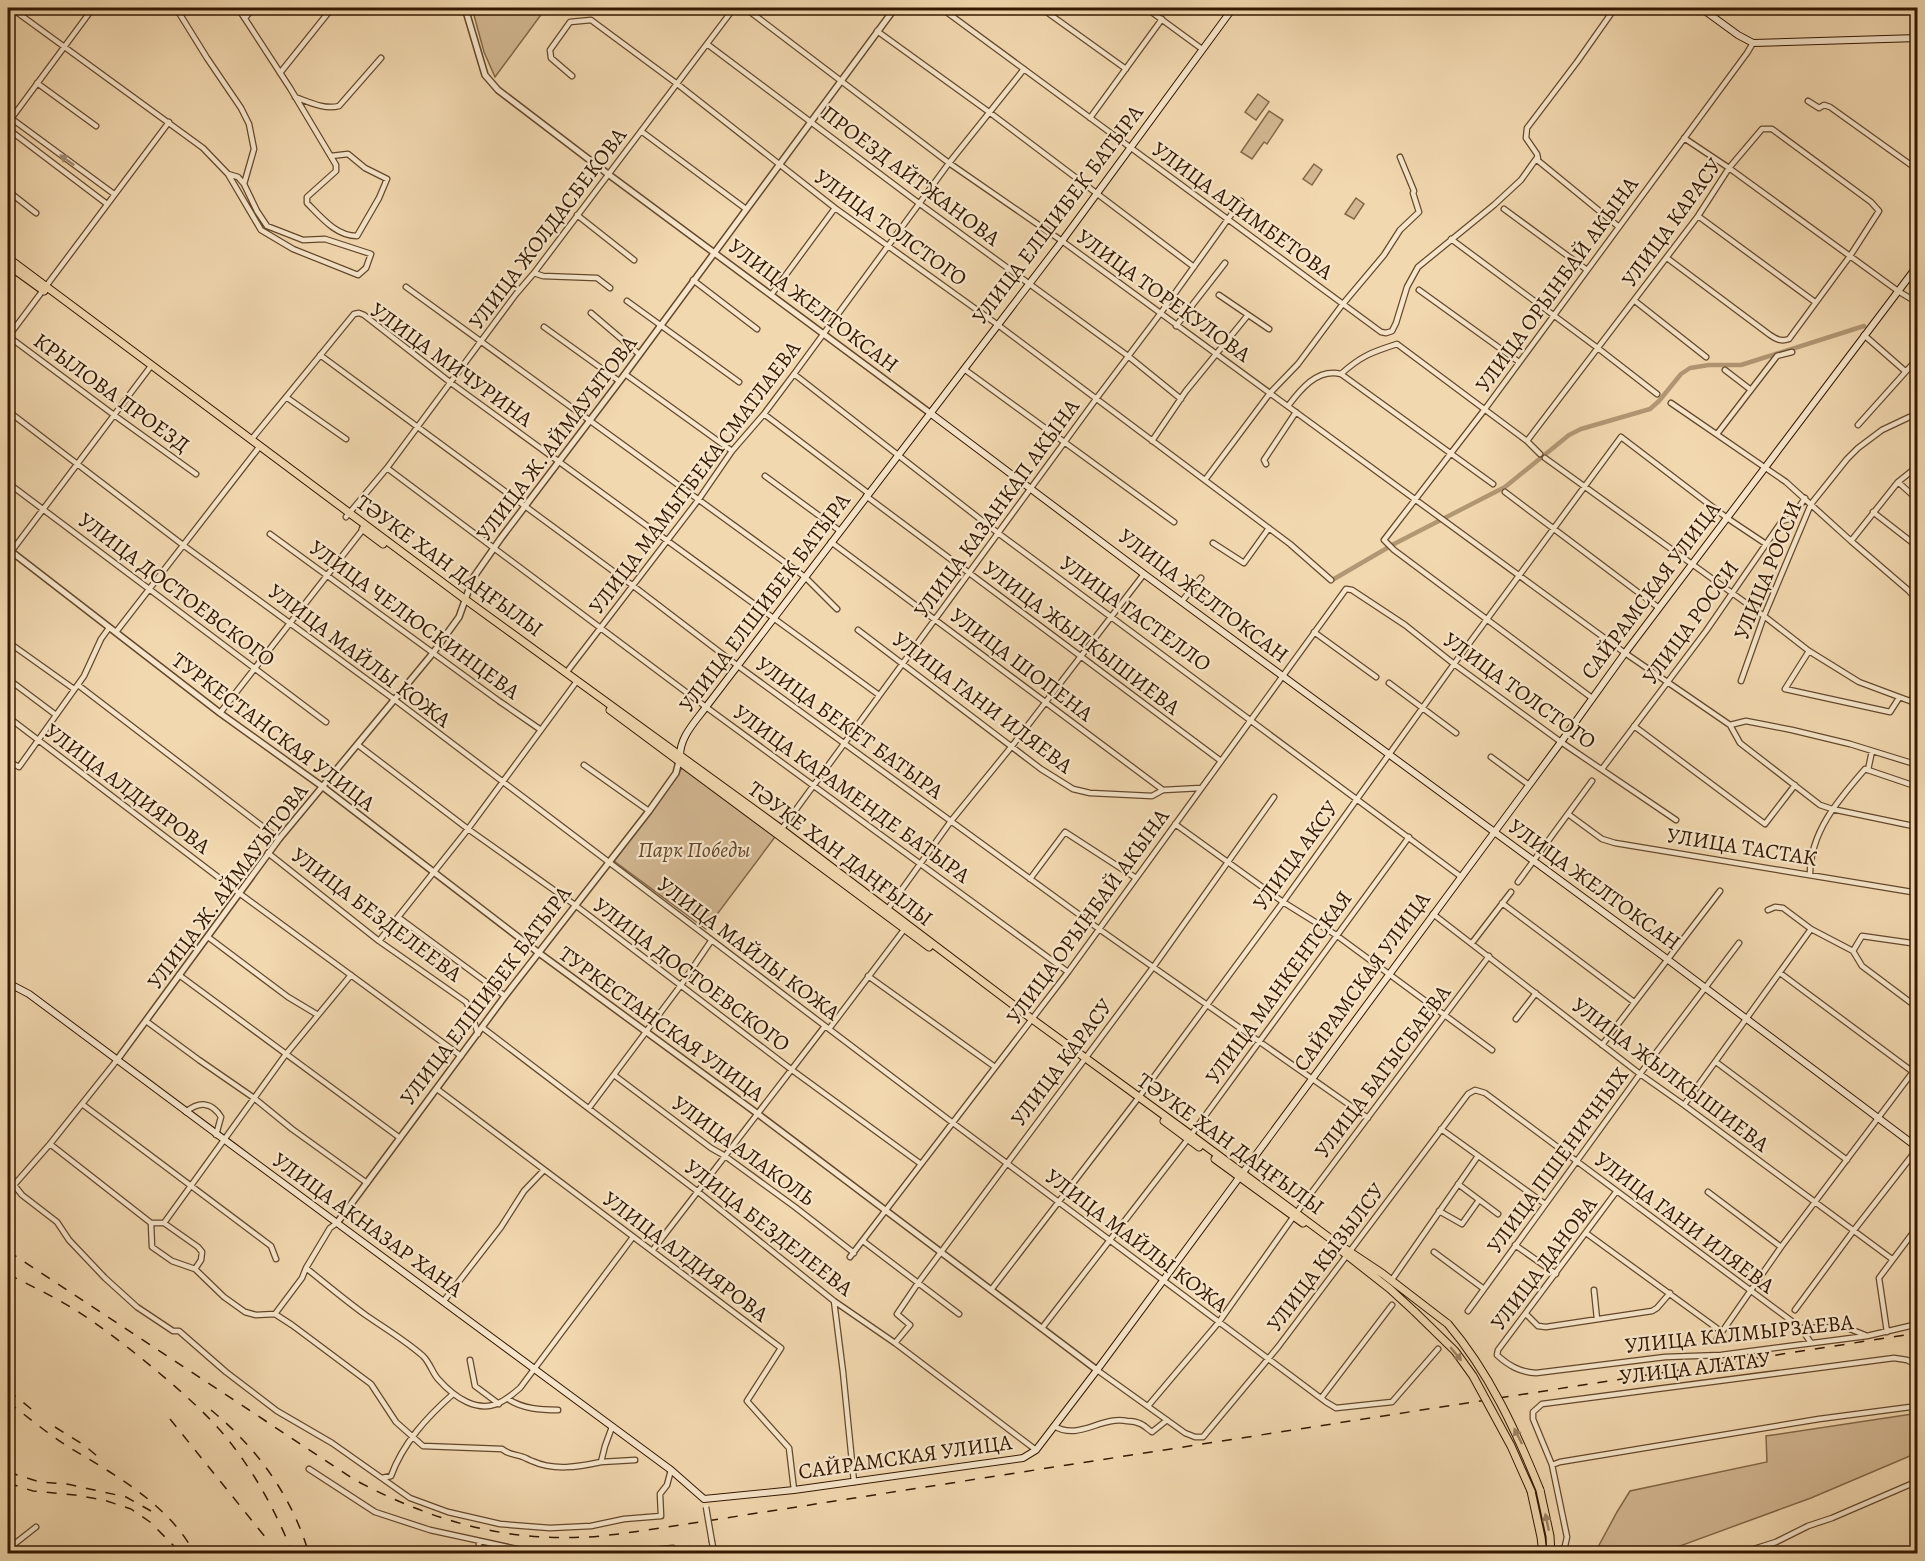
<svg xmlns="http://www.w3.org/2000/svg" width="1925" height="1561" viewBox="0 0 1925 1561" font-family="Alegreya,serif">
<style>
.green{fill:#d2b791;stroke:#836848;stroke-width:1.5}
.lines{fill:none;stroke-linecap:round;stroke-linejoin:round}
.canal{stroke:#b19774;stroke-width:4.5}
.minor-casing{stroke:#64482c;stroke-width:7}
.tertiary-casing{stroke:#64482c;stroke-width:8}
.secondary-casing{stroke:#341800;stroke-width:8}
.primary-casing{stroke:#341800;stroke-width:9}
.minor{stroke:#f7e6cb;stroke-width:4.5}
.tertiary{stroke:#f7e6cb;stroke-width:5}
.secondary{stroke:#f7e6cb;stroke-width:6}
.primary{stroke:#f2d8af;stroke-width:7}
.rail{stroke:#341800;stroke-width:1.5;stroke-dasharray:10 10;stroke-linecap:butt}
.minor-bridge-casing{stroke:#64482c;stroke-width:7;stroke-linecap:butt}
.primary-bridge-casing{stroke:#341800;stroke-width:9;stroke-linecap:butt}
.minor-bridge{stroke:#f7e6cb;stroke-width:4.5}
.primary-bridge{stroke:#f2d8af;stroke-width:7}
.oneway{fill:#9f8970}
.oneway2{fill:#9c8260}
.labels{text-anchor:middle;stroke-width:4.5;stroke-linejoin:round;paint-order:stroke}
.street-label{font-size:22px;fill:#341800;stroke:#f7e6cb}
.park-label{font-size:22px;font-style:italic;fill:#63482c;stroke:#f7e6cb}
</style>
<rect width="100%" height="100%" fill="#f2d8af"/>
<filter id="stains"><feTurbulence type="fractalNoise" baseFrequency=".00333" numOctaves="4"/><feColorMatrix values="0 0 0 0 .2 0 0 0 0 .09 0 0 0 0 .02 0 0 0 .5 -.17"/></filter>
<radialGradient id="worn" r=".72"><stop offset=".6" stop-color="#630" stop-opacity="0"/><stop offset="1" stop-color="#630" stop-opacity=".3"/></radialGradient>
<path class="green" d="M472 8H546L495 77 484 52Z
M1258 94 1269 102 1256 120 1245 112Z
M1269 111 1283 120 1267 144 1264 142 1252 159 1241 152Z
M1314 164 1322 170 1312 185 1303 179Z
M1356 198 1364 204 1354 219 1345 214Z
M682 768 775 837 706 929 614 861Z
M1912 1414 1917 1418V1453L1811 1498 1677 1547 1673 1553H1583L1598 1547 1617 1512 1630 1491 1767 1462 1766 1436Z"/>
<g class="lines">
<path class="canal" d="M1334 579 1394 544 1505 487 1569 435 1581 429 1650 409 1659 401 1681 374 1690 368 1709 365H1741L1864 326"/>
<defs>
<path id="minor" d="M11 8 203 148 228 174 261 230 293 249 358 275 366 268 371 254 325 239 303 240 267 226 257 211 244 184 238 177 228 174
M176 8 207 58 241 108 249 124 254 149 244 184
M238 8 290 88 336 165V171L307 197V203C321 217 336 236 357 236L379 198 387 179 365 168 348 154 331 156
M745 8 949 163 1062 241 1625 653 1730 725 1740 743 1820 805 1832 809 1918 827
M941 8 1381 332 1386 333 1392 331 1396 323 1407 287 1418 267 1494 205 1521 180 1536 159 1619 227
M1041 8 1126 69
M1146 8 1202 49
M952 16 959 8
M245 18 253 8
M877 31 989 112 1194 267
M707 44 920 204 1128 356 1181 399
M280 73 332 8
M572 76 551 58 550 50 570 22 591 20 676 83 835 208 998 325 1290 544 1331 580
M37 83 96 126
M295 97C309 102 325 110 339 106L381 58
M1808 101 1819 108 1824 105 1830 107 1918 170
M8 116 114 194
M1090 118 1162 19
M8 123 93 8
M8 129 107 204
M641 131 746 209
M1684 138 1729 168 1898 291 1918 303
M1538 159 1537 154 1526 138 1527 128 1577 62 1615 8
M8 191 36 213
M1504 209 1587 270
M577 215 634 260
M1698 216 1815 302
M1451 239 1599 349 1657 394
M534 273 543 276 597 278 610 288
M693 280 757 329
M406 287 805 577 837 609
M1419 290 1519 362
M771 295 835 208
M1219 295 1269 329
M627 301 739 382
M1635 301 1706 357
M591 313 639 354
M1176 326 1225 263
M544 327 619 381
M1864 335 1905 371
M8 336 114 415 196 474
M8 337 169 122
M320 355 632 585 738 666 1099 929 1368 1118
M964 369 1174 522
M1725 370 1751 390
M625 374 732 451
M794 374 998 533 1460 876
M1341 374 1493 484
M286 397 346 439
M1671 403 1786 482 1851 541 1908 590 1918 601
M1288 406C1300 390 1317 368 1341 374 1361 356 1372 352 1397 344L1527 441 1540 454
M8 411 183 545 395 700 953 1123 1326 1402 1336 1408 1392 1402 1438 1349
M764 414 868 493
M1858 425 1918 358
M1717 434 1777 356 1792 352
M251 440 354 314 359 313 364 315 451 383 879 695
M1152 441 1186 391 1248 315
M1527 441 1698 216 1729 168 1762 129H1772L1871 202 1879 211 1850 256 1789 339C1781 342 1776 339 1770 335L1667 258
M1545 458 1764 616 1809 651 1859 682 1918 704
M1266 464 1264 460 1296 412
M387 468 706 707 1068 972
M765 476 840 531
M1205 480 1270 393 1298 364 1342 305 1384 255 1400 230 1419 212 1413 193 1414 191 1400 157
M1898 482 1918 500
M8 483 326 722
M1505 492 1659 608
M866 496 1221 761
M1873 512 1918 547
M346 517 387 468 516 294 534 273 734 8
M270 534 499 701 541 730
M1851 541 1898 482 1918 466
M831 542 1163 790 1201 788
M1213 543 1244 563 1269 528
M11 552 151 366
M1182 601 1201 578
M858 630 1041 769 1073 789 1090 793 1152 796 1163 790
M116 632 260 446
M1314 632 1376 677
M8 642 74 689
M1809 651 1785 689 1890 712 1899 698
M566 673 699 499 732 451 764 414 794 374 949 163 1024 69
M8 679 56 715
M1741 681 1764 616 1811 504 1847 459 1858 448 1882 430 1918 413
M1389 683 1456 733
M78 685 279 839
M1592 698 1394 550 1384 540 1485 409 1747 53 1753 43
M1910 701 1918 692
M220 713 364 528
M8 717 239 893 461 1056
M1730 725 1746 721 1792 730 1850 744 1918 765
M1634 726 1765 824 1795 785
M358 745 468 829 575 905 792 1070 921 1164
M8 752 9 750
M1491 757 1529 785
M8 761 19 767 84 676 101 639 109 628
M584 765 649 811
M1602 769 1706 631 1782 521 1792 518 1805 498
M1868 770 1872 751
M1568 814 1602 839 1615 843 1918 893
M1175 824 1283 902 1336 935 1492 1050
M781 830 1096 399 1160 314 1241 201
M268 853 379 941 466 1002 470 1009 478 1034
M1810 874C1810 832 1839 799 1865 769L1918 787
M1030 879 1065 832 1136 878
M1518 882 1592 781
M1502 903 1634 1002
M887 910 951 821 1012 746 1144 574
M1768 910 1775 907 1783 908 1811 929 1853 951 1862 966 1918 1008
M1433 914 1640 1074 1684 1105 1892 1259
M398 917 505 996
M208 937 288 997 318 1015
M379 941 468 829 577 681
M1472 943 1511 892
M1853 951 1862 936 1918 944
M1780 973 1913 1072
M179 975 400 1138
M868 976 995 1067
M1516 1019 1536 993
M146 1021 199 1060 254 1098 292 1129 367 1183
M483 1028 697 1191 834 1301 895 1343 1036 1450
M829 1029 906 927
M1602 1045 1720 891
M117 1060 50 1144 14 1185 22 1195 57 1222 69 1240 105 1278 137 1307 173 1331H179L226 1372 277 1411 332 1443 410 1498 448 1512 500 1524 550 1528 591 1526 624 1519 661 1516 660 1494 667 1485 671 1470
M1716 1062 1847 1160
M614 1075 711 1148 725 1156 795 1207 854 1253
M437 1089 781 1348 747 1401 789 1448 794 1490
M82 1104 271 1246 276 1259
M1684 1105 1811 929
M589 1108 681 985 711 941
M186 1112C199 1101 212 1102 221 1117L216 1135
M1441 1129 1545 1204
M50 1144 151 1223H164L198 1247 202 1252 201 1260 195 1269 224 1297 245 1312 256 1315 275 1314 292 1325 371 1384 396 1422 423 1446 502 1449C509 1455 515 1454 523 1457 526 1458 529 1460 532 1461 554 1471 578 1467 601 1462L605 1446 612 1427
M1458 1184 1498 1214
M1616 1192 1498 1350 1497 1355C1509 1366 1520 1372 1536 1373L1665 1357 1721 1355 1867 1336 1918 1324
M1708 1192 1781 1247
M1439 1211 1462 1224 1479 1200
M151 1223 152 1247 172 1261 195 1269
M164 1223 286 1054 351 975
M1586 1233 1722 1332
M863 1241 959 1314
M1515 1245 1556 1274
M652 1251 825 1026
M1434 1252 1484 1289
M850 1257 1068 972 1346 589 1352 590 1405 625 1454 664 1561 742 1676 820
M306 1268C326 1284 346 1301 367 1316 386 1329 406 1341 423 1356 430 1363 432 1372 438 1379 446 1388 456 1397 467 1402 489 1412 503 1403 520 1388L633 1237
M1391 1281 1478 1156
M991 1290 1139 1097 1283 902 1454 664 1621 437 1727 518 1766 544
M1594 1290 1597 1319
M834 1301 843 1372 854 1482
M443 1302 501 1227 524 1191 544 1170
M1795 1310 1854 1230 1918 1148
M1468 1311 1640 1074 1739 943
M275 1314 302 1278 306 1268 330 1228 337 1223
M1526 1314 1538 1326 1546 1327 1652 1311 1657 1308 1670 1293
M1042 1328 1191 1135 1409 837
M1801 1328 1845 1327 1865 1335
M1887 1332 1879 1278 1918 1226
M1717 1339 1781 1247 1918 1065
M895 1343 910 1325 897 1314 918 1283 1154 966 1274 797
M470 1360 475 1386 499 1404
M1097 1370 1185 1433 1195 1437H1203L1278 1347 1468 1094 1475 1090 1485 1093 1801 1328 1811 1343
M1322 1397 1392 1305
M508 1399C523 1409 541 1410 558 1410
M1148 1406 1219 1322 1294 1216 1489 956
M1054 1426C1079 1441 1100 1416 1127 1421 1131 1421 1137 1422 1141 1424 1145 1426 1149 1430 1152 1432L1167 1420
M601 1462 635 1460
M1552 1465 1533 1419V1412L1542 1404 1894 1358 1907 1360 1918 1366
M309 1469 375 1512 430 1530 540 1554
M382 1478 391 1476C403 1443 427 1417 453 1394
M479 1541V1554
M712 1542 713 1547 720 1554
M8 1549 36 1527
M1551 1550H1561L1565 1546 1567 1537 1552 1465 1560 1462 1819 1419 1918 1406
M613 1554 673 1548 678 1554
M1738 1554 1776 1542 1808 1526 1832 1518 1918 1481"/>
<path id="tertiary" d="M465 8 485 75 498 90 608 174 930 413
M8 549 220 713 323 787 539 953 758 1114 1097 1370
M117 1060 279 839 433 653 459 617 473 578 501 538 625 374 895 8
M337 1223 505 996 649 811 676 773 679 761"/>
<path id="secondary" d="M1701 8 1738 35 1753 43 1918 38
M930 413 1144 574 1667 959 1918 1148
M680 758C679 738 694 723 706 707L1062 241 1233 8
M8 983 29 994C242 1154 457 1311 671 1470L704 1499 794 1490 1023 1458 1036 1450 1097 1370 1561 742 1625 653 1918 265"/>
<path id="primary" d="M8 258 466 600 781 829 1032 1019 1191 1135 1335 1242 1383 1274 1448 1324
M8 265 44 291
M363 529 383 544
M610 710 929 947
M1164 1121 1199 1147
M1215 1159 1303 1223
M1343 1252 1390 1289 1415 1312
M1540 1490 1550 1536 1551 1554
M1531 1491 1541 1537 1543 1554"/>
</defs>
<use href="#minor" class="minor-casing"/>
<use href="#tertiary" class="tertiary-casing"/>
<use href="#secondary" class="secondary-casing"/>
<use href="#primary" class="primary-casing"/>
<use href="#minor" class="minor"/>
<use href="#tertiary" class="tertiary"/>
<use href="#secondary" class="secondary"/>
<use href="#primary" class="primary"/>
<path class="rail" d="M8 1251 355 1480C434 1522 510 1544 601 1536 630 1533 659 1528 687 1524L1918 1333
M8 1274C29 1285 51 1295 72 1308 106 1329 139 1356 170 1382 194 1403 217 1424 236 1450 260 1482 278 1517 293 1554
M8 1390 36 1413
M8 1402C29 1418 49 1435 72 1449 117 1476 169 1505 195 1554
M211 1410C257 1448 292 1496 309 1554
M170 1419 266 1538
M55 1427 84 1445 97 1456
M8 1472 40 1482 67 1484 126 1497 151 1511
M8 1483 33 1491 75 1495 104 1500 131 1509 150 1522 182 1554"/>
<defs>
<path id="minor-bridge" d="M706 1507 712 1542"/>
<path id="primary-bridge" d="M1415 1312 1455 1351 1473 1376 1511 1446 1531 1491
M1448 1324C1489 1372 1516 1431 1540 1490"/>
</defs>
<use href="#minor-bridge" class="minor-bridge-casing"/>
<use href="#primary-bridge" class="primary-bridge-casing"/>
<use href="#minor-bridge" class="minor-bridge"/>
<use href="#primary-bridge" class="primary-bridge"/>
</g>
<defs><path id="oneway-solid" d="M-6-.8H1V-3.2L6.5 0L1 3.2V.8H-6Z" transform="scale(1.5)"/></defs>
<use class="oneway" href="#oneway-solid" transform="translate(67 160) rotate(-144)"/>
<g class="oneway2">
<use href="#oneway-solid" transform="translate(1456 1354) rotate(51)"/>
<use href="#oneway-solid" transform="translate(1518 1436) rotate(-117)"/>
<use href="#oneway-solid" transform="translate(1547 1522) rotate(-102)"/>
</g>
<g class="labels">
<g class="street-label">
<text transform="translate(911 175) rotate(37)" y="8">ПРОЕЗД АЙТЖАНОВА</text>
<text transform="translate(1243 210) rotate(36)" y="8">УЛИЦА АЛИМБЕТОВА</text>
<text transform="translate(1057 214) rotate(-53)" y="8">УЛИЦА ЕЛШИБЕК БАТЫРА</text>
<text transform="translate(1671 222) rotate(-54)" y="8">УЛИЦА КАРАСУ</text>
<text transform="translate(891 227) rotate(36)" y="8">УЛИЦА ТОЛСТОГО</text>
<text transform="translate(547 228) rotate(-53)" y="8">УЛИЦА ЖОЛДАСБЕКОВА</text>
<text transform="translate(1556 284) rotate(-54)" y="8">УЛИЦА ОРЫНБАЙ АКЫНА</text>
<text transform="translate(1164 295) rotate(36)" y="8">УЛИЦА ТОРЕКУЛОВА</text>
<text transform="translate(814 305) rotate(37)" y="8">УЛИЦА ЖЕЛТОКСАН</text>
<text transform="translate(452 364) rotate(36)" y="8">УЛИЦА МИЧУРИНА</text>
<text transform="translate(112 392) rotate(36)" y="8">КРЫЛОВА ПРОЕЗД</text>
<text transform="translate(556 438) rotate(-53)" y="8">УЛИЦА Ж. АЙМАУЫТОВА</text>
<text transform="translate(694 477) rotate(-53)" y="8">УЛИЦА МАМЫТБЕКА СМАТЛАЕВА</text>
<text transform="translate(996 508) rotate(-54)" y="8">УЛИЦА КАЗАНКАП АКЫНА</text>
<text transform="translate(450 565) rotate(36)" y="8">ТӘУКЕ ХАН ДАҢҒЫЛЫ</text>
<text transform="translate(1767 570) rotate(-68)" y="8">УЛИЦА РОССИ</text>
<text transform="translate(177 589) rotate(37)" y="8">УЛИЦА ДОСТОЕВСКОГО</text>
<text transform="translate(1650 590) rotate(-53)" y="8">САЙРАМСКАЯ УЛИЦА</text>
<text transform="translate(1204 595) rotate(37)" y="8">УЛИЦА ЖЕЛТОКСАН</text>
<text transform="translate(764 602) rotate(-53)" y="8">УЛИЦА ЕЛШИБЕК БАТЫРА</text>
<text transform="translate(1136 613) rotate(36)" y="8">УЛИЦА ГАСТЕЛЛО</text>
<text transform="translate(415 619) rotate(36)" y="8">УЛИЦА ЧЕЛЮСКИНЦЕВА</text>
<text transform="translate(1690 622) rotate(-54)" y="8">УЛИЦА РОССИ</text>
<text transform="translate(1082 637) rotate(37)" y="8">УЛИЦА ЖЫЛКЫШИЕВА</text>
<text transform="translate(360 655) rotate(37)" y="8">УЛИЦА МАЙЛЫ КОЖА</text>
<text transform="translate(1022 664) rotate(37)" y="8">УЛИЦА ШОПЕНА</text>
<text transform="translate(1520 690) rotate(36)" y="8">УЛИЦА ТОЛСТОГО</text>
<text transform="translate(983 702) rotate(37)" y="8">УЛИЦА ГАНИ ИЛЯЕВА</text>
<text transform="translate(850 727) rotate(36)" y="8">УЛИЦА БЕКЕТ БАТЫРА</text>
<text transform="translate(274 731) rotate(37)" y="8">ТУРКЕСТАНСКАЯ УЛИЦА</text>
<text transform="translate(128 788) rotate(37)" y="8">УЛИЦА АЛДИЯРОВА</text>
<text transform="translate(852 793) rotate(36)" y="8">УЛИЦА КАРАМЕНДЕ БАТЫРА</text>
<text transform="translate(1742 846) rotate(9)" y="8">УЛИЦА ТАСТАК</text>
<text transform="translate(841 853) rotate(37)" y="8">ТӘУКЕ ХАН ДАҢҒЫЛЫ</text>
<text transform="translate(1295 855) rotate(-54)" y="8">УЛИЦА АКСУ</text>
<text transform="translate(1595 884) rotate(36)" y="8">УЛИЦА ЖЕЛТОКСАН</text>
<text transform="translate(227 886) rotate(-53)" y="8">УЛИЦА Ж. АЙМАУЫТОВА</text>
<text transform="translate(377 914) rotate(37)" y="8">УЛИЦА БЕЗДЕЛЕЕВА</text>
<text transform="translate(1087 916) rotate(-54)" y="8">УЛИЦА ОРЫНБАЙ АКЫНА</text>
<text transform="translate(749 948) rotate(37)" y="8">УЛИЦА МАЙЛЫ КОЖА</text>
<text transform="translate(692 974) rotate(37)" y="8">УЛИЦА ДОСТОЕВСКОГО</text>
<text transform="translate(1361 981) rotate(-54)" y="8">САЙРАМСКАЯ УЛИЦА</text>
<text transform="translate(1278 987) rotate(-54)" y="8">УЛИЦА МАНКЕНТСКАЯ</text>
<text transform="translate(485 995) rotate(-53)" y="8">УЛИЦА ЕЛШИБЕК БАТЫРА</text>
<text transform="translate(662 1023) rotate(36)" y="8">ТУРКЕСТАНСКАЯ УЛИЦА</text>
<text transform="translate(1061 1062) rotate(-53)" y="8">УЛИЦА КАРАСУ</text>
<text transform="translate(1382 1071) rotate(-53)" y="8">УЛИЦА БАГЫСБАЕВА</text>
<text transform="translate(1671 1074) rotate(37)" y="8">УЛИЦА ЖЫЛКЫШИЕВА</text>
<text transform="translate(1231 1143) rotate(36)" y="8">ТӘУКЕ ХАН ДАҢҒЫЛЫ</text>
<text transform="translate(744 1150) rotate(36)" y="8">УЛИЦА АЛАКОЛЬ</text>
<text transform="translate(1557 1160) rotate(-54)" y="8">УЛИЦА ПШЕНИЧНЫХ</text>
<text transform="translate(1685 1222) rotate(37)" y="8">УЛИЦА ГАНИ ИЛЯЕВА</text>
<text transform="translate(368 1224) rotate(36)" y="8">УЛИЦА АКНАЗАР ХАНА</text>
<text transform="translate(769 1227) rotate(38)" y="8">УЛИЦА БЕЗДЕЛЕЕВА</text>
<text transform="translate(1137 1240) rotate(37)" y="8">УЛИЦА МАЙЛЫ КОЖА</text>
<text transform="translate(686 1256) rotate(37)" y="8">УЛИЦА АЛДИЯРОВА</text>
<text transform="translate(1325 1257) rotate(-53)" y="8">УЛИЦА КЫЗЫЛСУ</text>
<text transform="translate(1543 1263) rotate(-53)" y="8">УЛИЦА ДАНОВА</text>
<text transform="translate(1739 1333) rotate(-6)" y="8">УЛИЦА КАЛМЫРЗАЕВА</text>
<text transform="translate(1695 1367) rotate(-7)" y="8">УЛИЦА АЛАТАУ</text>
<text transform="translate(905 1456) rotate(-8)" y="8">САЙРАМСКАЯ УЛИЦА</text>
</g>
<g class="park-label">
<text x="694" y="857">Парк Победы</text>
</g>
</g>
<rect width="1925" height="1561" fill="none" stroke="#f2d8af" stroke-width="30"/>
<rect x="9" y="9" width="1907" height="1543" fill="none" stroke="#341800" stroke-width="3"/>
<rect x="15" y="15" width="1895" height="1531" fill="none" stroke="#341800" stroke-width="1.5"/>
<rect width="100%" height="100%" filter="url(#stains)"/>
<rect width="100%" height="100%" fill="url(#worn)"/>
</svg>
